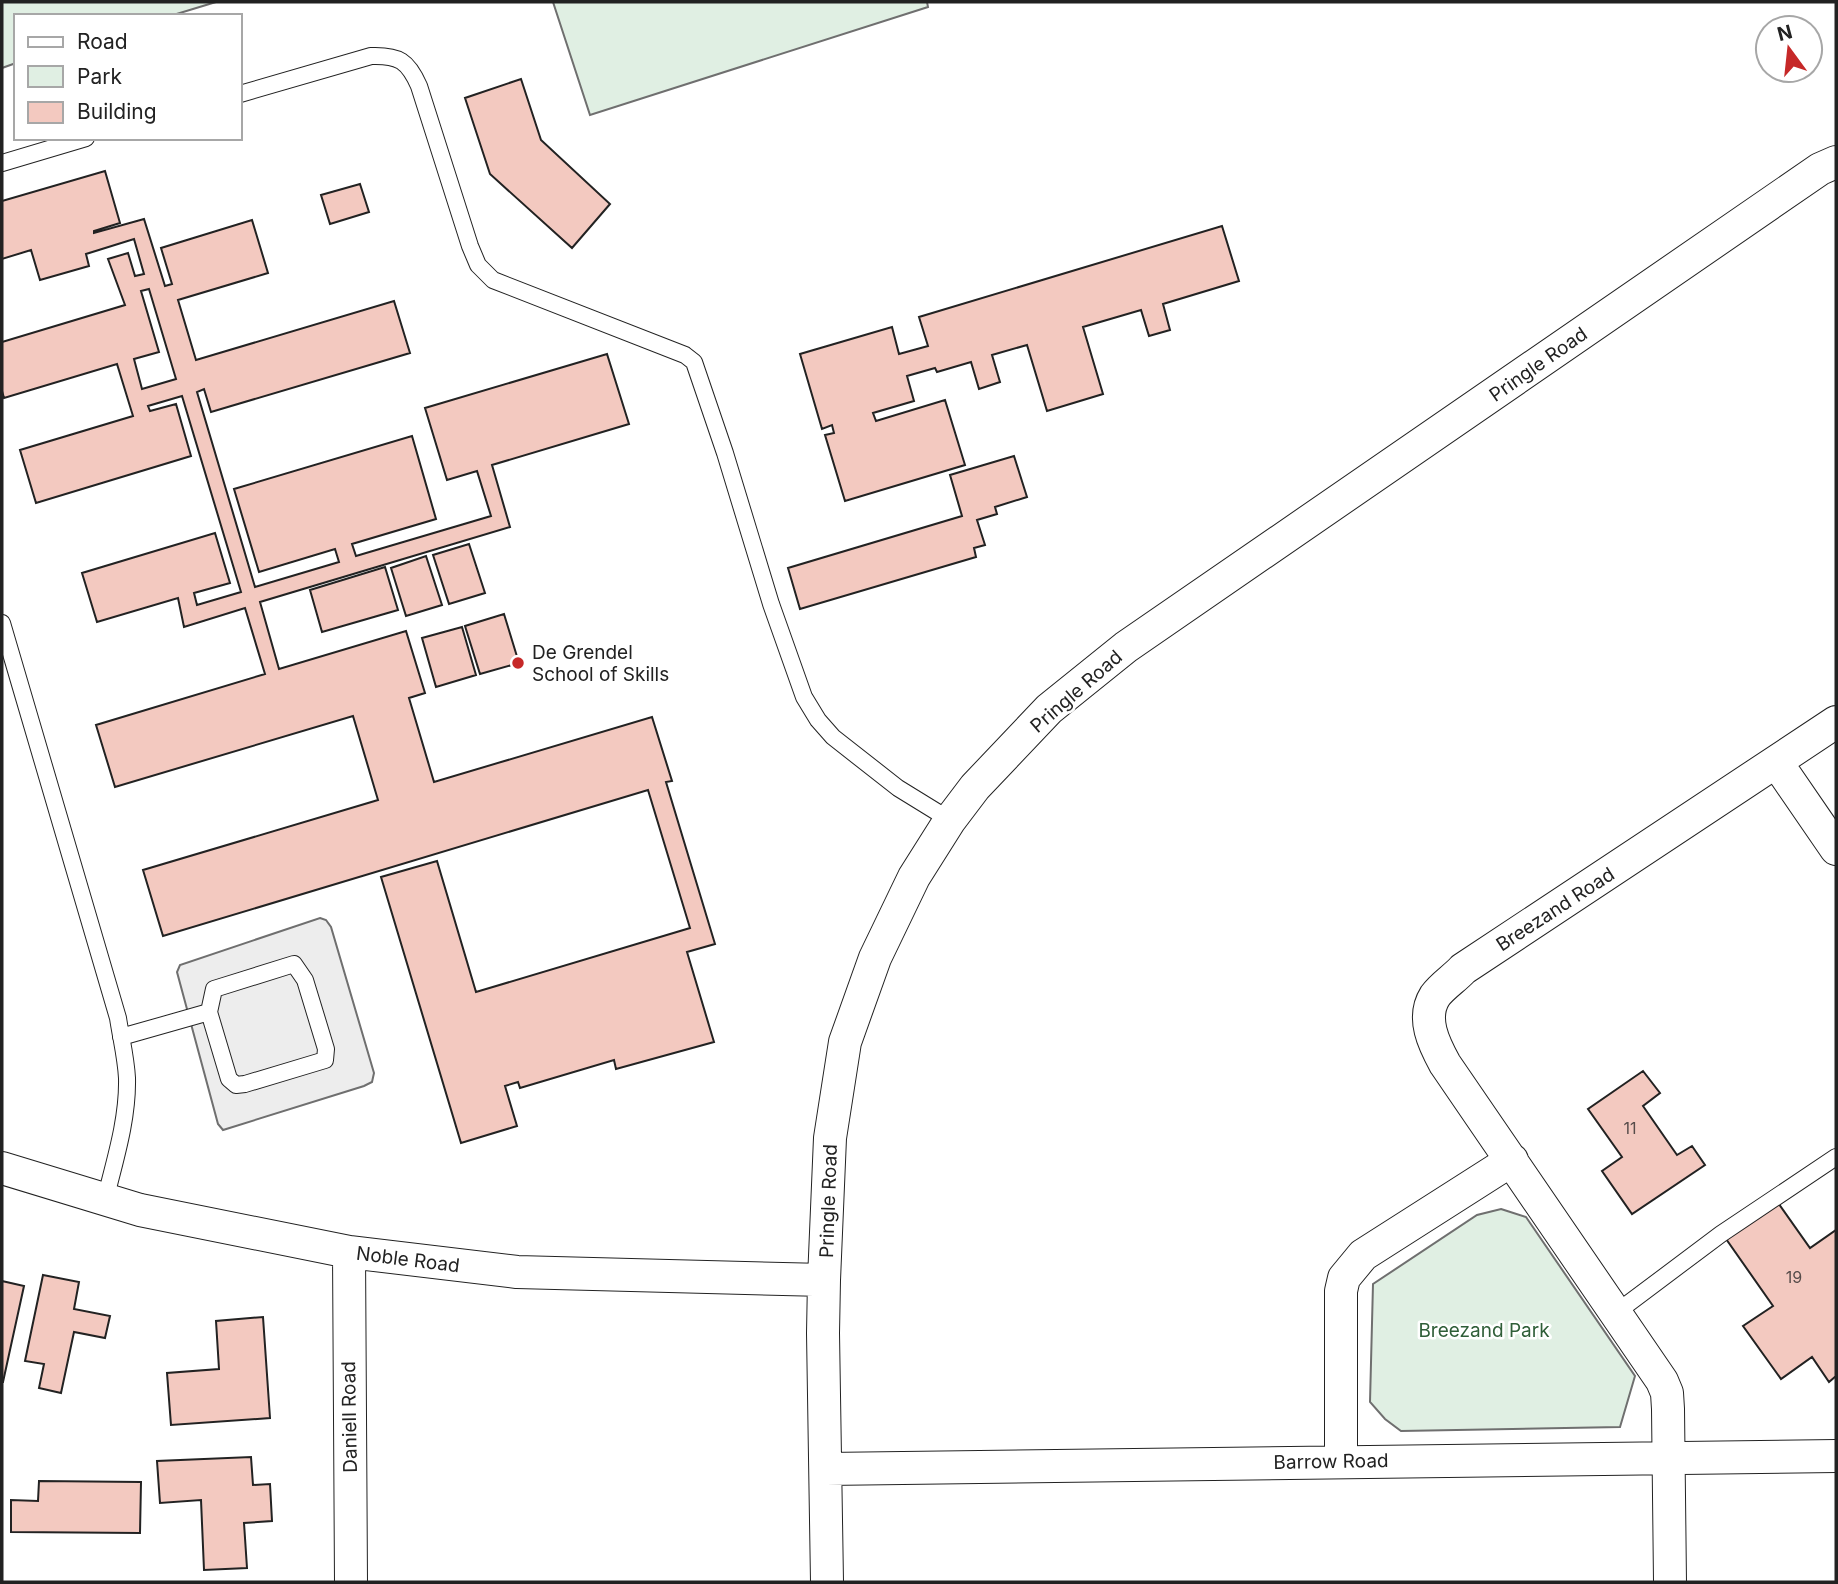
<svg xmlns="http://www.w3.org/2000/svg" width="1838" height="1584" viewBox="0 0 1838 1584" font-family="Inter,sans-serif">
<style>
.green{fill:#e0efe3;stroke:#6f6f6f;stroke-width:2}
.parking{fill:#ededed;stroke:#6f6f6f;stroke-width:2}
.building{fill:#f3c9c0;stroke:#222;stroke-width:2;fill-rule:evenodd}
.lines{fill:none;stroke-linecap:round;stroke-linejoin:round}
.lane-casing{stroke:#222;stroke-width:18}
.street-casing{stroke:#222;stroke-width:34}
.lane{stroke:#fff;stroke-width:16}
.street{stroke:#fff;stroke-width:32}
.poi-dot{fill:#c62828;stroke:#fff;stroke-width:2.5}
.labels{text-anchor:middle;stroke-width:5;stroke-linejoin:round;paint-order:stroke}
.number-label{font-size:16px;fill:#564c4a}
.street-label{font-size:19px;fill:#222;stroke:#fff}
.poi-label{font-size:19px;fill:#222;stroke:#fff;text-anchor:start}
.park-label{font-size:19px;fill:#2f5e38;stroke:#fff}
</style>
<rect width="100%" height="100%" fill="#fff"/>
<path class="green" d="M2 2H216L170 16H16V63L2 68Z
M553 2H927L928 7 590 115Z
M1501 1209 1526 1217 1635 1376 1620 1427 1401 1431 1385 1419 1370 1402 1373 1284 1477 1215Z"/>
<path class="parking" d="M320 918 326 920 331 927 374 1073 372 1082 364 1086 223 1130 218 1124 177 972 180 965Z"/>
<path class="building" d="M521 79 541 140 610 204 572 248 490 174 465 98Z
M105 171 120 223 94 231V233L144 219 165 286 172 284 161 248 252 220 268 273 178 300 196 360 394 301 410 353 211 412 204 389 197 392 255 587 339 562 335 549 259 572 234 489 412 436 436 519 352 544 356 556 491 516 477 471 447 480 425 408 607 354 629 424 492 465 510 527 260 602 279 669 406 631 425 693 409 698 434 782 652 717 672 781 666 782 715 944 687 952 714 1042 616 1069 614 1060 520 1088 518 1082 505 1086 517 1126 461 1143 381 877 437 861 476 992 690 928 648 790 163 936 143 870 378 800 353 716 115 787 96 725 265 674 245 608 184 627 178 598 97 622 82 573 215 533 230 583 194 593 197 605 241 592 182 396 148 406 150 411 176 404 191 456 36 503 20 450 133 416 117 364 4 398 2 391V342L125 305 108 259 128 253 135 276 144 274 134 239 86 254 89 266 40 280 31 250 2 259V201ZM149 289 176 379 142 389 134 359 159 352 141 291Z
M360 184 369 212 330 224 321 195Z
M1222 226 1239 281 1163 304 1170 330 1149 336 1141 310 1083 327 1103 394 1047 411 1027 345 992 355 1000 382 979 389 971 362 937 372 935 368 907 376 914 401 873 413 876 421 945 400 965 465 845 501 825 435 834 433 832 425 822 429 800 354 892 327 899 354 928 346 919 317Z
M1014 456 1027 497 995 507 997 514 977 520 985 545 974 548 976 557 800 609 788 568 962 516 950 475Z
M469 544 485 593 449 604 433 555Z
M426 556 442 605 406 616 391 568Z
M385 567 398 610 322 632 310 590Z
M504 614 519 663 480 674 465 626Z
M462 627 476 675 436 687 422 638Z
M1643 1071 1660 1093 1643 1106 1677 1155 1692 1146 1705 1165 1632 1214 1602 1171 1622 1157 1588 1109Z
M1776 1200 1810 1248 1836 1230V1376L1829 1382 1812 1357 1781 1379 1743 1326 1773 1306 1724 1236Z
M43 1275 79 1282 74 1309 110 1316 105 1338 74 1332 61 1393 39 1388 44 1364 25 1361Z
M2 1281 24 1286 3 1382H2Z
M263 1317 270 1418 171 1425 167 1373 219 1369 216 1321Z
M251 1457 253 1485 270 1484 272 1521 244 1523 247 1568 204 1570 201 1500 160 1503 157 1461Z
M39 1481 141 1482 140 1533 11 1532V1500L38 1501Z"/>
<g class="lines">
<defs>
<path id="lane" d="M240 94 371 56C399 55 408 61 419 86L470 246 478 265 493 280 685 355 694 362 725 453 771 604 804 697 818 720 833 737 898 788 950 820
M2 163 86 138
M2 623 118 1018C121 1038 126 1058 127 1078 128 1119 115 1160 105 1200
M294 964 305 980 326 1049 325 1060 245 1084 236 1085 229 1079 209 1012 214 989Z
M121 1037 209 1012
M1617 1312 1721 1234 1836 1157"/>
<path id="street" d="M1777 763 1836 849
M2 1168 140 1210 349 1252 517 1272 824 1280
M349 1252 351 1582
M1341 1461V1291L1344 1278 1363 1255 1512 1160
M826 1469 1836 1456
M827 1582 823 1333 824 1280 830 1138 845 1042 875 958 914 877 950 820 975 787 1049 709 1126 647 1820 169 1836 162
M1670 1582 1668 1409 1667 1393 1662 1381 1445 1064C1434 1044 1421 1018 1435 996 1442 986 1455 978 1463 969L1836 722"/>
</defs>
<use href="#lane" class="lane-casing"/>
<use href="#street" class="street-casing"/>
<use href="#lane" class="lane"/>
<use href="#street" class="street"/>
</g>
<circle class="poi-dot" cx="518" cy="663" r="7"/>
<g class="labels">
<g class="number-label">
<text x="1630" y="1134">11</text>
<text x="1794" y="1283">19</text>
</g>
<g class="street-label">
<text transform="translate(1538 364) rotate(-35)" y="7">Pringle Road</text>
<text transform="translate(1076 691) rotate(-41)" y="7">Pringle Road</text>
<text transform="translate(1555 909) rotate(-33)" y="7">Breezand Road</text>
<text transform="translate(828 1201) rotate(-88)" y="7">Pringle Road</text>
<text transform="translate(408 1259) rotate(7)" y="7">Noble Road</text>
<text transform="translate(349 1417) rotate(-91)" y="7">Daniell Road</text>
<text transform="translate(1331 1461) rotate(-1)" y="7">Barrow Road</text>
</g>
<g class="poi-label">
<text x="532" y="659">De Grendel<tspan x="532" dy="22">School of Skills</tspan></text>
</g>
<g class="park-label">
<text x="1484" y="1337">Breezand Park</text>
</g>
</g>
<rect width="1838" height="1584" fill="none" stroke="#222222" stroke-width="7"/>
<rect x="14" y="14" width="228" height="126" fill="#ffffff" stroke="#a7a7a7" stroke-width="2"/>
<rect x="28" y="37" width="35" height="10" fill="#ffffff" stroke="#a7a7a7" stroke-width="2"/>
<text x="77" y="49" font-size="21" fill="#222222">Road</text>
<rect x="28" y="66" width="35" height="21" fill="#e0efe3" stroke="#a7a7a7" stroke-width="2"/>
<text x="77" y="84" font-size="21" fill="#222222">Park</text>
<rect x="28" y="102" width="35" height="21" fill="#f3c9c0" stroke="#a7a7a7" stroke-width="2"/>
<text x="77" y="119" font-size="21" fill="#222222">Building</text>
<g transform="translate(1789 49) rotate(345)"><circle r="33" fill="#ffffff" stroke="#a7a7a7" stroke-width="2"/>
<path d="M0-5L12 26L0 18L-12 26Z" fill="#c62828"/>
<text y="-10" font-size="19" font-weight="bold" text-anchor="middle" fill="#222222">N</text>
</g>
</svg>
